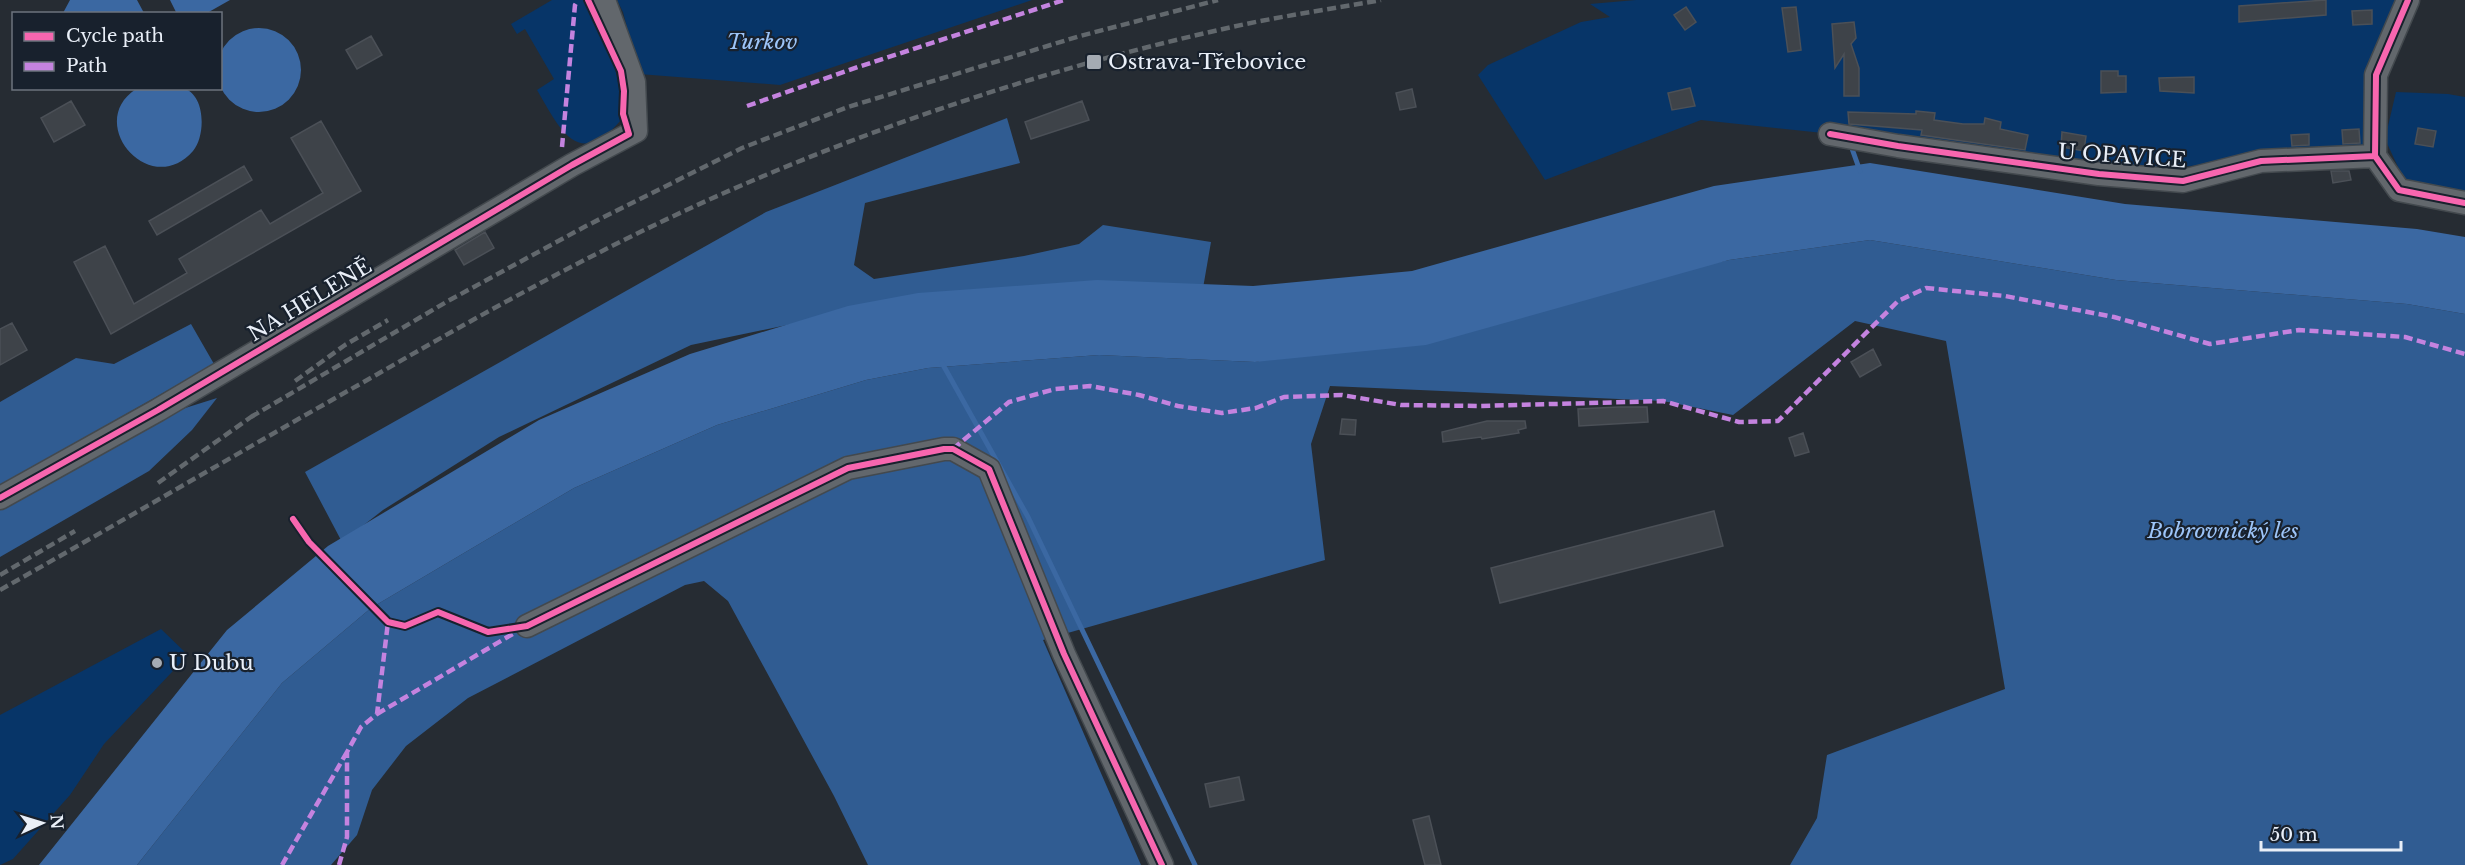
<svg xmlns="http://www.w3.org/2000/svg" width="2465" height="865" viewBox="0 0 2465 865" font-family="'Libre Baskerville',serif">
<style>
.green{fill:#073568}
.forest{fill:#305c92}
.water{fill:#3b68a2}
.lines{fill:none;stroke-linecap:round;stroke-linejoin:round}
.stream{stroke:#3b68a2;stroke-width:5}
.building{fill:#3e4349;stroke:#4b5057;stroke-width:1.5}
.minor-casing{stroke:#43494e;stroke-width:25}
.minor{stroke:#62676c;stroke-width:22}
.rail{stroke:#62686d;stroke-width:4.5;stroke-dasharray:9 4.5;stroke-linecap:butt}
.quiet{stroke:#c483df;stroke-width:4.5;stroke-dasharray:9 4.5;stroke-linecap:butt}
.cycleway-casing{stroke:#18212d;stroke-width:10}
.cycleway{stroke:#f766af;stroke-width:6}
.poi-dot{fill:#a5abb3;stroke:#18212d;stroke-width:2}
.labels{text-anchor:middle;stroke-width:4.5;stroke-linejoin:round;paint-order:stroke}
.park-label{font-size:21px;font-style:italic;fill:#9dc5f9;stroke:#18212d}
.poi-label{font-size:21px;fill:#e9eff8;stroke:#18212d;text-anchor:start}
.street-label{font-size:21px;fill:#e9eff8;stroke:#18212d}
</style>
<rect width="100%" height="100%" fill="#262c33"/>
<path class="green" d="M552 0H584C607 45 622 69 621 120 578 172 559 127 537 90L554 79 525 29 517 34 511 24Z
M617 0H1032L780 85 639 74 623 12Z
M1636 0H2396L2369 76V147L2162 169 1701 120 1545 180 1478 75 1488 65 1581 22 1610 17 1590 4Z
M2396 92 2448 94 2465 97V194L2405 182 2385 139Z
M161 629 188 655 104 744 70 795 13 859 0 865V715Z"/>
<path class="forest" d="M1007 118 1020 163 865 203 854 265 874 279 1024 256 1079 244 1103 225 1211 242 1202 294 916 298 691 345 499 437 383 510 342 542 305 472 766 212Z
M1870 240 2116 280 2407 304 2465 314V865H1790L1817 818 1827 755 2005 689 1946 341 1855 321 1733 415 1663 401 1330 386 1311 444 1325 560 1043 640 1141 865H868L834 796 728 601 704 581 685 585 468 698 406 746 372 790 357 835 331 865H137L282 683 371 608 574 488 717 425 866 380 928 368 1099 355 1255 362 1729 260Z
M191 324 214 364 0 486V402L76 358 114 364Z
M217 398 192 430 149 471 0 557V507L163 415Z"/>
<path class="water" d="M70 0H137L144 13H63Z
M170 0H230L207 13 177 14Z
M217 70a42 42 0 1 1 84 0a42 42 0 1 1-84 0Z
M136 89C151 88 168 86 182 88 206 93 206 136 193 151 150 200 84 123 136 89Z
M1870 163 2125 204 2417 229 2465 237V314L2407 304 2116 280 1870 240 1729 260 1426 345 1255 362 1099 355 928 368 866 380 717 425 574 488 371 608 282 683 137 865H39L227 630 328 546 539 420 690 354 848 306 918 293 1097 280 1253 286 1412 271 1714 186Z"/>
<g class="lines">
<path class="stream" d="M1850 143 1860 171
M942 363 1028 517 1195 865"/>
</g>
<path class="building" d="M2326 0V15L2239 22V6Z
M1686 7 1696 22 1685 30 1674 15Z
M1796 7 1801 50 1788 52 1782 8Z
M2372 10V24L2353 25 2352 11Z
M1854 22 1856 38 1851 44 1859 68V96H1844V54L1835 68 1832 24Z
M371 36 382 55 357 69 346 50Z
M2101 71H2118V76H2126V92L2101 93Z
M2194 77V93L2160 91 2159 78Z
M1690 88 1695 106 1672 110 1668 93Z
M1412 89 1416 107 1400 110 1396 93Z
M71 101 85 125 54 142 41 118Z
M1082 101 1089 120 1031 139 1025 122Z
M1916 111 1935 113 1934 120 1963 124H1984L1985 118 2001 122 2000 129 2028 135 2025 150 1921 135 1922 130 1849 124 1848 112 1916 114Z
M321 121 361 191 111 334 74 262 105 246 134 304 187 273 179 259 261 210 270 224 323 193 291 138Z
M2418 128 2436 131 2433 147 2415 144Z
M2359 129 2360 143 2343 144 2342 130Z
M2062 132 2086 136 2084 151 2061 147Z
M2309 134V145L2292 146 2291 135Z
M244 166 252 180 157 235 149 221Z
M2331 171H2349L2351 180 2333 183Z
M485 232 494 248 464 265 455 250Z
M12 323 27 350 0 365V329Z
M1873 349 1881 365 1860 377 1851 362Z
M1619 407H1647L1648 422 1579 426 1578 409Z
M1342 419 1356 420 1355 435 1340 434Z
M1487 421H1525L1526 428 1518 430 1519 433 1482 439 1481 437 1443 442 1442 432Z
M1803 433 1809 452 1795 456 1789 438Z
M1714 511 1723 546 1500 603 1491 568Z
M1239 777 1244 800 1210 807 1205 784Z
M1429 816 1441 865H1425L1413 820Z"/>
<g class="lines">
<defs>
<path id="minor" d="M1830 134 1898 146 2099 174 2183 181 2261 161 2375 156 2399 190 2465 203
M2375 156 2376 75 2408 0
M0 498 158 410 572 165 636 131 634 82 604 0
M527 626 848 468 944 449H953L989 469 1064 654 1162 865"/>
</defs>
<use href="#minor" class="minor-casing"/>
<use href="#minor" class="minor"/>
<path class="rail" d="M295 381 345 345 388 320
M251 417 448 301 586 226 742 148 848 107 1080 36 1218 0
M158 483 258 412
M0 575 75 531
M0 590C126 519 250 446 376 375 499 304 624 235 754 180 907 115 1069 63 1232 27 1281 16 1332 9 1381 0"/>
<path class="quiet" d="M747 106 858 67 1064 0
M562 147 575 5 578 0
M953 449 1009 402 1055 389 1090 386 1139 395 1178 406 1222 413 1256 408 1284 397 1342 395 1401 405 1480 406 1663 401 1739 422 1778 421 1898 301 1926 288 2005 296 2114 317 2210 344 2299 330 2405 337 2465 354
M377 714 516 632
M282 865 347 752
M339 865 347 837V752L361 727 377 714 388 622 392 623"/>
<defs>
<path id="cycleway" d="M1830 134 1898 146 2099 174 2183 181 2261 161 2375 156 2399 190 2465 203
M2375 156 2376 75 2408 0
M0 498 158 410 572 165 629 134 623 114 624 91 621 71 588 0
M293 519 309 542 388 622 405 626 438 612 488 632 527 626 848 468 944 449H953L989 469 1064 654 1162 865"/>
</defs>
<use href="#cycleway" class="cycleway-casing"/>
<use href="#cycleway" class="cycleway"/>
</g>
<g class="poi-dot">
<rect x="1086" y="54" width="16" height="16" rx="3"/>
<circle cx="157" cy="663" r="6"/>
</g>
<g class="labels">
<g class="park-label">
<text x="762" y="49">Turkov</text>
<text x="2223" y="538">Bobrovnický les</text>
</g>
<g class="poi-label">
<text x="1108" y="69">Ostrava-Třebovice</text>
<text x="169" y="670">U Dubu</text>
</g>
<g class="street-label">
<text transform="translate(2122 156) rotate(4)" y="7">U OPAVICE</text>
<text transform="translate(310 300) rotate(-31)" y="7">NA HELENĚ</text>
</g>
</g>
<rect x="12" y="12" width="210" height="78" fill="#18212d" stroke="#6c737e" stroke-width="1.5"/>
<rect x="24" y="32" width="30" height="9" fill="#f766af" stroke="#6c737e" stroke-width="1.5"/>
<text x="66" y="42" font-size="18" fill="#e9eff8">Cycle path</text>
<rect x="24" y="62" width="30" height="9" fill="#c483df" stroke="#6c737e" stroke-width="1.5"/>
<text x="66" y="72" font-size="18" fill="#e9eff8">Path</text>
<g transform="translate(42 823) rotate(86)" stroke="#18212d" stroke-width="4.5" paint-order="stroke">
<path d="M0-4.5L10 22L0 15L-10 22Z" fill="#e9eff8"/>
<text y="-9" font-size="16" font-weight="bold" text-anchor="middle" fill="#e9eff8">N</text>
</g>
<path d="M2261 841v9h140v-9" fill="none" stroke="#e9eff8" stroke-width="3"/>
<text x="2270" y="841" font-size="18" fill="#e9eff8" stroke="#18212d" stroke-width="4.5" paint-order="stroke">50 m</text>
</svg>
